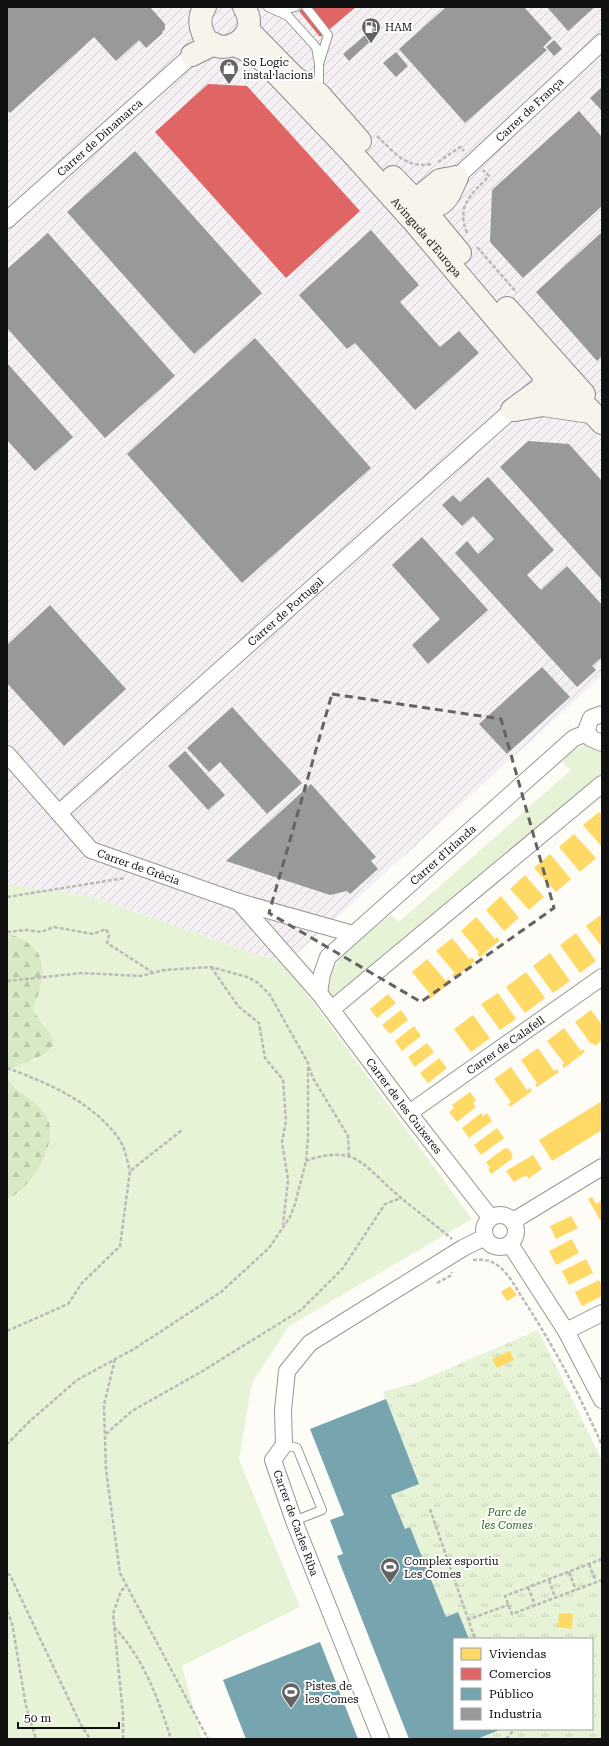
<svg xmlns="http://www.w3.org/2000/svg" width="609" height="1746" viewBox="0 0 609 1746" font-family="'Roboto Serif',serif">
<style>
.industrial{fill:url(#industrial-furrows)}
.grass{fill:#e7f3d7}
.forest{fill:url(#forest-firs)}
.park{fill:url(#park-tufts)}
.homes{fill:#ffd966}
.shops{fill:#e06666}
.public{fill:#76a5af}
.industry{fill:#999}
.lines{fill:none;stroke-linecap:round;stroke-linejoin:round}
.lane-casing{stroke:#979795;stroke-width:10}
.street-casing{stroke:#979795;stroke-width:18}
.secondary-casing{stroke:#8e8d8b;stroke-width:24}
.path{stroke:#b9b9b8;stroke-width:2.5;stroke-dasharray:4 2;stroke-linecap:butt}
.lane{stroke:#fffffe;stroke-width:8}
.street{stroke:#fffffe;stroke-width:16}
.secondary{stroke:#f6f4eb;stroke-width:22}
.marked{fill:none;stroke:#646362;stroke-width:3;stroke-dasharray:8 5;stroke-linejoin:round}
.labels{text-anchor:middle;stroke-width:4;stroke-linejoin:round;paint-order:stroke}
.poi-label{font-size:11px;fill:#111;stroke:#fff;text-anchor:start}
.street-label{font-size:11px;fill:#111;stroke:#fff}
.park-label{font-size:11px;font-style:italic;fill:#2f6b1f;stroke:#fff}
</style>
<defs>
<pattern id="industrial-furrows" width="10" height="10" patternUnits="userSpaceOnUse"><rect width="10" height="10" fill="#f5f0f3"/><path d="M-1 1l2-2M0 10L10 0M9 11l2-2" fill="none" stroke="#d1cdcf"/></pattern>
<pattern id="forest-firs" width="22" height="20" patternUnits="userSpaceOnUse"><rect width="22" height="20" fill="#d8eac5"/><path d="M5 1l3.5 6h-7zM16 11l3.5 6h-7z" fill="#b8c8a8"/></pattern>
<pattern id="park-tufts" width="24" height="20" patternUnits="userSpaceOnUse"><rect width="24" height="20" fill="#e7f3d7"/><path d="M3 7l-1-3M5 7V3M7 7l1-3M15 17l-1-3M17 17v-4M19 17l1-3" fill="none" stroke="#c5cfb8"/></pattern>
</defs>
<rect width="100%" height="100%" fill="#fdfcf7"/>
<path class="industrial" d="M7 7H602V676L285 964 93 897 7 884Z"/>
<path class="grass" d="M583 746 602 747V773L334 1002C307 972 371 932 391 915L399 922 571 770 562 762 573 750Z
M7 884 93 897 285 964 472 1219 289 1326 252 1383 239 1460 300 1607 182 1666 202 1739H7V1200L12 1198 41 1163 51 1130 18 1089 9 1083 7 1071 26 1062 36 1060 46 1024 37 1018 33 1008 41 986 43 964 21 939 7 933Z"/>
<path class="forest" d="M7 933C50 947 48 972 33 1008 39 1025 49 1024 54 1045 39 1061 26 1061 7 1071Z
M7 1076C12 1092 38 1100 47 1117 60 1144 31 1188 7 1200Z"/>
<path class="park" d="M538 1330 602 1460V1739H477L503 1729H592V1639H469L458 1612 446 1617 410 1527 405 1529 391 1495 419 1484 383 1392 407 1385 408 1386Z"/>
<path class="homes" d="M599 812 602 816V847L583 825Z
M574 834 596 858 580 872 559 847Z
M550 854 571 879 556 892 534 868Z
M525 875 544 897 529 910 510 889Z
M501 896 519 918 504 931 486 910Z
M602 914V947L586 926Z
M476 917 495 939 497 937 500 940 480 957 477 954 479 952 461 931Z
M576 933 596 961 580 973 560 945Z
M452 938 470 960 472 957 475 961 455 978 452 975 455 973 436 951Z
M550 953 570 981 553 993 533 966Z
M427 959 446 981 448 978 451 982 430 999 428 996 430 994 412 972Z
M526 972 545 998 525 1013 506 987Z
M498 993 516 1019 500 1030 481 1004Z
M388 994 396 1003 377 1018 370 1009Z
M401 1010 408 1020 390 1034 382 1025Z
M591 1010 602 1025V1040L595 1046 593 1043 591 1044 575 1022Z
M473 1015 490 1038 471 1052 454 1029Z
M414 1026 421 1036 402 1051 395 1041Z
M564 1028 581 1051 583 1049 585 1052 564 1068 562 1065 564 1063 547 1041Z
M427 1043 434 1052 415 1067 408 1057Z
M538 1048 554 1071 557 1069 559 1072 537 1087 535 1085 537 1083 521 1060Z
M439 1058 447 1068 428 1083 420 1073Z
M511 1067 527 1090 530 1088 532 1091 510 1107 508 1104 511 1102 494 1079Z
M470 1092 476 1100 473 1103 476 1107 457 1122 449 1112 454 1108 452 1105Z
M602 1101V1130L552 1161 539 1140Z
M481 1113 483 1116 487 1113 492 1121 469 1138 462 1128Z
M497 1128 504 1138 481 1155 474 1145Z
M505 1148 507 1149 508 1148 513 1155 511 1156 513 1158 491 1174 488 1169 490 1168 486 1162Z
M533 1155 542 1169 528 1179 527 1176 522 1177 514 1182 506 1171Z
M592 1197 596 1204 602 1200V1223L588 1199Z
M571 1216 578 1228 556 1239 550 1226Z
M572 1239 579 1253 556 1265 549 1251Z
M586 1259 593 1273 569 1285 562 1271Z
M599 1280 602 1286V1296L582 1306 575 1292Z
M510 1286 517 1295 507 1301 501 1292Z
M510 1351 514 1360 497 1368 492 1359Z
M559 1613 573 1614 572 1629 558 1627Z"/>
<path class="shops" d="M304 7H356L320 37 299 11Z
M208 84 247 86 360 211 286 278 155 132Z"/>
<path class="public" d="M386 1399 419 1484 391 1495 405 1529 410 1527 446 1617 458 1612 469 1639H454V1729H502L477 1739H409L337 1556 343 1554 330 1520 344 1515 310 1429Z
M320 1642 358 1739H246L223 1680Z"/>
<path class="industry" d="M7 7H150L165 24V29L162 32 163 33 146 48 139 40 116 61 94 37 10 113 7 110Z
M446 7H524L552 38 543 47 547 50 465 123 399 49Z
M547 7H595L568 31Z
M370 31 375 37 349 61 343 54Z
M554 40 562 49 554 56 546 47Z
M396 52 408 66 396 77 383 63Z
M602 87V111L590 98Z
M579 111 602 137V206L523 278 490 242 492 190Z
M135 151 262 293 194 354 67 212Z
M371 230 419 285 400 302 440 347 459 331 479 353 415 410 355 343 347 349 299 295Z
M602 232V356L597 361 536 292Z
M48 233 175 376 105 438 7 328V269Z
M255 338 371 468 242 583 127 454Z
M7 363 73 437 35 471 7 440Z
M528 441 569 444 602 481V580L500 467Z
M488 477 554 550 527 575 541 590 567 566 602 605V657L592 666 596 670 577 687 455 553 467 541 478 554 494 539 473 516 462 526 442 505 453 495 460 502Z
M422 537 488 610 428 664 412 645 440 619 392 565Z
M50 605 126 689 64 746 7 683V645Z
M542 667 570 697 507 754 479 724Z
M232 707 302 783 267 814 220 762 209 772 187 748Z
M185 751 225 795 208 810 168 766Z
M311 784 376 857 371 861 378 869 350 894 347 891 330 895 226 861Z"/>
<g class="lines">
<defs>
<path id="lane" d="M268 7 288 16 316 47 319 64V91
M306 7 328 35 319 64
M279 12 295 7
M284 1445 297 1448 322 1510 294 1521"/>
<g id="street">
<path id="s1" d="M457 177 602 42"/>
<path id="s2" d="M7 220 192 55"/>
<path d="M602 714 591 718 587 728 590 738 602 743"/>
<path id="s3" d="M7 754 91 850 239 902 319 993 409 1113 490 1217"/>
<path id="s4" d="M59 813 512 410"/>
<path d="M239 902 353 934"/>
<path id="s5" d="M319 993 322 974 328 957 574 738 587 733"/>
<path d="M332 1009 602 784"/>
<path id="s6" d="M409 1113 602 977"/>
<circle cx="500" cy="1231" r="16"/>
<path d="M513 1221 602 1167"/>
<path d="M510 1244 566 1331 602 1400"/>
<path d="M566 1331 602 1313"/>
<path d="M381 1739 294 1521 273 1460 284 1445 283 1410 287 1371 310 1343 463 1248 485 1237"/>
</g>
<g id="secondary">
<path d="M205 7C200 14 199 22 202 31 213 64 265 40 244 7"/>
<path d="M248 30 293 76 319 94 360 141"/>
<path id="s7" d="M234 45 255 54 267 64 351 152 414 222 547 379 588 408 602 423"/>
<path d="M192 55 214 44"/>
<path d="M393 177 421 206 460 253"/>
<path d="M411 205C442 209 445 206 457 177"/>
<path d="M419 218 423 194 440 180 457 177"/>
<path d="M507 308 584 394"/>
<path d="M512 410 542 388 547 368 545 366"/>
<path d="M515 410 543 405 590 412"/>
</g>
</defs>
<use href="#lane" class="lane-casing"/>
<use href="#street" class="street-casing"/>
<use href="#secondary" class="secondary-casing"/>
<path class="path" d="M377 136C394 152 406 169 431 164
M438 162 460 147 464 151
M467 233C456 205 471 195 489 176L483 170
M477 247 517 293
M7 897 125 878
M7 932 26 930 41 932 54 927 93 934 106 929 109 935 107 943 152 972
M211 967 238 1006 259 1023 265 1058 283 1080 286 1121 282 1142 288 1180 283 1225
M7 981 82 973 141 976 164 970 211 967 247 977 257 982 270 995 308 1063V1137L306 1161 295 1204 290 1217 269 1248 221 1292 134 1349 77 1380 30 1421 7 1444
M309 1067 313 1078 348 1136 349 1156
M7 1068C48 1083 93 1102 119 1139 125 1147 127 1161 130 1171
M306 1161C318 1156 334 1153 348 1156 365 1161 379 1179 392 1190 411 1207 432 1222 452 1239
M473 1260C482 1259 490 1260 497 1265 508 1272 516 1288 523 1299 553 1345 579 1394 602 1445
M437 1283 450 1276 452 1272
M7 1331 68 1304 82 1283 120 1246 130 1171 182 1130
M115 1359 104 1405 106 1470 120 1573 208 1739
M106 1434 132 1411 201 1372 301 1310 343 1268 385 1204 401 1198
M430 1509 475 1639
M602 1559 505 1596 512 1614 602 1580
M589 1564 596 1582
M569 1572 576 1590
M7 1574 10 1575 80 1723 90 1739
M549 1580 555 1597
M528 1587 535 1605
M7 1611 12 1623 26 1706 36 1739
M467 1620 508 1605
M114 1627C144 1659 158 1698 171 1739
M123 1739V1714L113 1614 121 1591 127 1585
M506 1739 513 1731 512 1729"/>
<use href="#lane" class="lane"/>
<use href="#street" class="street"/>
<use href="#secondary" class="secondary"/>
</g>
<path class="marked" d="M332 694 501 719 554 908 421 1002 269 913Z"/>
<defs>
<symbol id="fuel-pin" viewBox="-11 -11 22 30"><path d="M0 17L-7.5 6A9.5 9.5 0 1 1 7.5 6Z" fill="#646362" stroke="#fff"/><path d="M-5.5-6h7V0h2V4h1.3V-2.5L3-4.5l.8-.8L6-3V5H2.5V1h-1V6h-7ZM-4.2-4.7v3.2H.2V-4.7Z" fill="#fff"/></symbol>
<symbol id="shop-pin" viewBox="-11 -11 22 30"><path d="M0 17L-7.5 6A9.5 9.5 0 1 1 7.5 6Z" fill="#646362" stroke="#fff"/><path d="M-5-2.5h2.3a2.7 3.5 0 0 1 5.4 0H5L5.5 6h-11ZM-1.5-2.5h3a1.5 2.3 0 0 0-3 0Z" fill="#fff"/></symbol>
<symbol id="stadium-pin" viewBox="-11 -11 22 30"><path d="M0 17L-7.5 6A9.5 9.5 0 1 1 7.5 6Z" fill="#646362" stroke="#fff"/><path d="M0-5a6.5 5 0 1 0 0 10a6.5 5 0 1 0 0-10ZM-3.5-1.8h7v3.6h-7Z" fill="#fff"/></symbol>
</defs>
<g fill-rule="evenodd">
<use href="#fuel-pin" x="360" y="16" width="22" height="30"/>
<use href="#shop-pin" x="218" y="57" width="22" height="30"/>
<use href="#stadium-pin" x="379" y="1556" width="22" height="30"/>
<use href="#stadium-pin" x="280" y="1681" width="22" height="30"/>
</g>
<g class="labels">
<g class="poi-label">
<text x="385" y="31">HAM</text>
<text x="243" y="66">So Logic<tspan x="243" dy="13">instal·lacions</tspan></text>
<text x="404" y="1565">Complex esportiu<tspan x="404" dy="13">Les Comes</tspan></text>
<text x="305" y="1690">Pistes de<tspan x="305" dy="13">les Comes</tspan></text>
</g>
<g class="street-label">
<text dy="4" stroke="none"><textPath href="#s1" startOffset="99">Carrer de França</textPath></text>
<text dy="4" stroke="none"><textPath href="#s2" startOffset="124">Carrer de Dinamarca</textPath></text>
<text dy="4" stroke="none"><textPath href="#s7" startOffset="274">Avinguda d'Europa</textPath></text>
<text dy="4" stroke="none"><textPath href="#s4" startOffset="303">Carrer de Portugal</textPath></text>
<text dy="4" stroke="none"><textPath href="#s5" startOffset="191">Carrer d'Irlanda</textPath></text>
<text dy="4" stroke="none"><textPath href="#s3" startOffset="178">Carrer de Grècia</textPath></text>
<text dy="4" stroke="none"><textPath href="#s6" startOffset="118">Carrer de Calafell</textPath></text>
<text dy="4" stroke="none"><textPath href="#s3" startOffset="547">Carrer de les Guixeres</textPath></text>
<text transform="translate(296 1523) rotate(70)" y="4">Carrer de Carles Riba</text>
</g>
<g class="park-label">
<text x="507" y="1516">Parc de<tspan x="507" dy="13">les Comes</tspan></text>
</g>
</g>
<rect width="609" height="1746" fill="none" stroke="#111111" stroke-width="16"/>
<rect x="453" y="1638" width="140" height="92" fill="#ffffff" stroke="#a0a0a0"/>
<rect x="461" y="1648" width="20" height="12" fill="#ffd966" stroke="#a0a0a0"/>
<text x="489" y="1658" font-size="12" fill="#111111">Viviendas</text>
<rect x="461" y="1668" width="20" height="12" fill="#e06666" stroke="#a0a0a0"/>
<text x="489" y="1678" font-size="12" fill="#111111">Comercios</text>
<rect x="461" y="1688" width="20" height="12" fill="#76a5af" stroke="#a0a0a0"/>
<text x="489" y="1698" font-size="12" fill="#111111">Público</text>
<rect x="461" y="1708" width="20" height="12" fill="#999999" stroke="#a0a0a0"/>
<text x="489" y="1718" font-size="12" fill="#111111">Industria</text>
<path d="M18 1722v6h101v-6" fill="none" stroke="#111111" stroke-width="2"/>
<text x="24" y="1722" font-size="12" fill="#111111" stroke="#ffffff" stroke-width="3" paint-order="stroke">50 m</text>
</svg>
